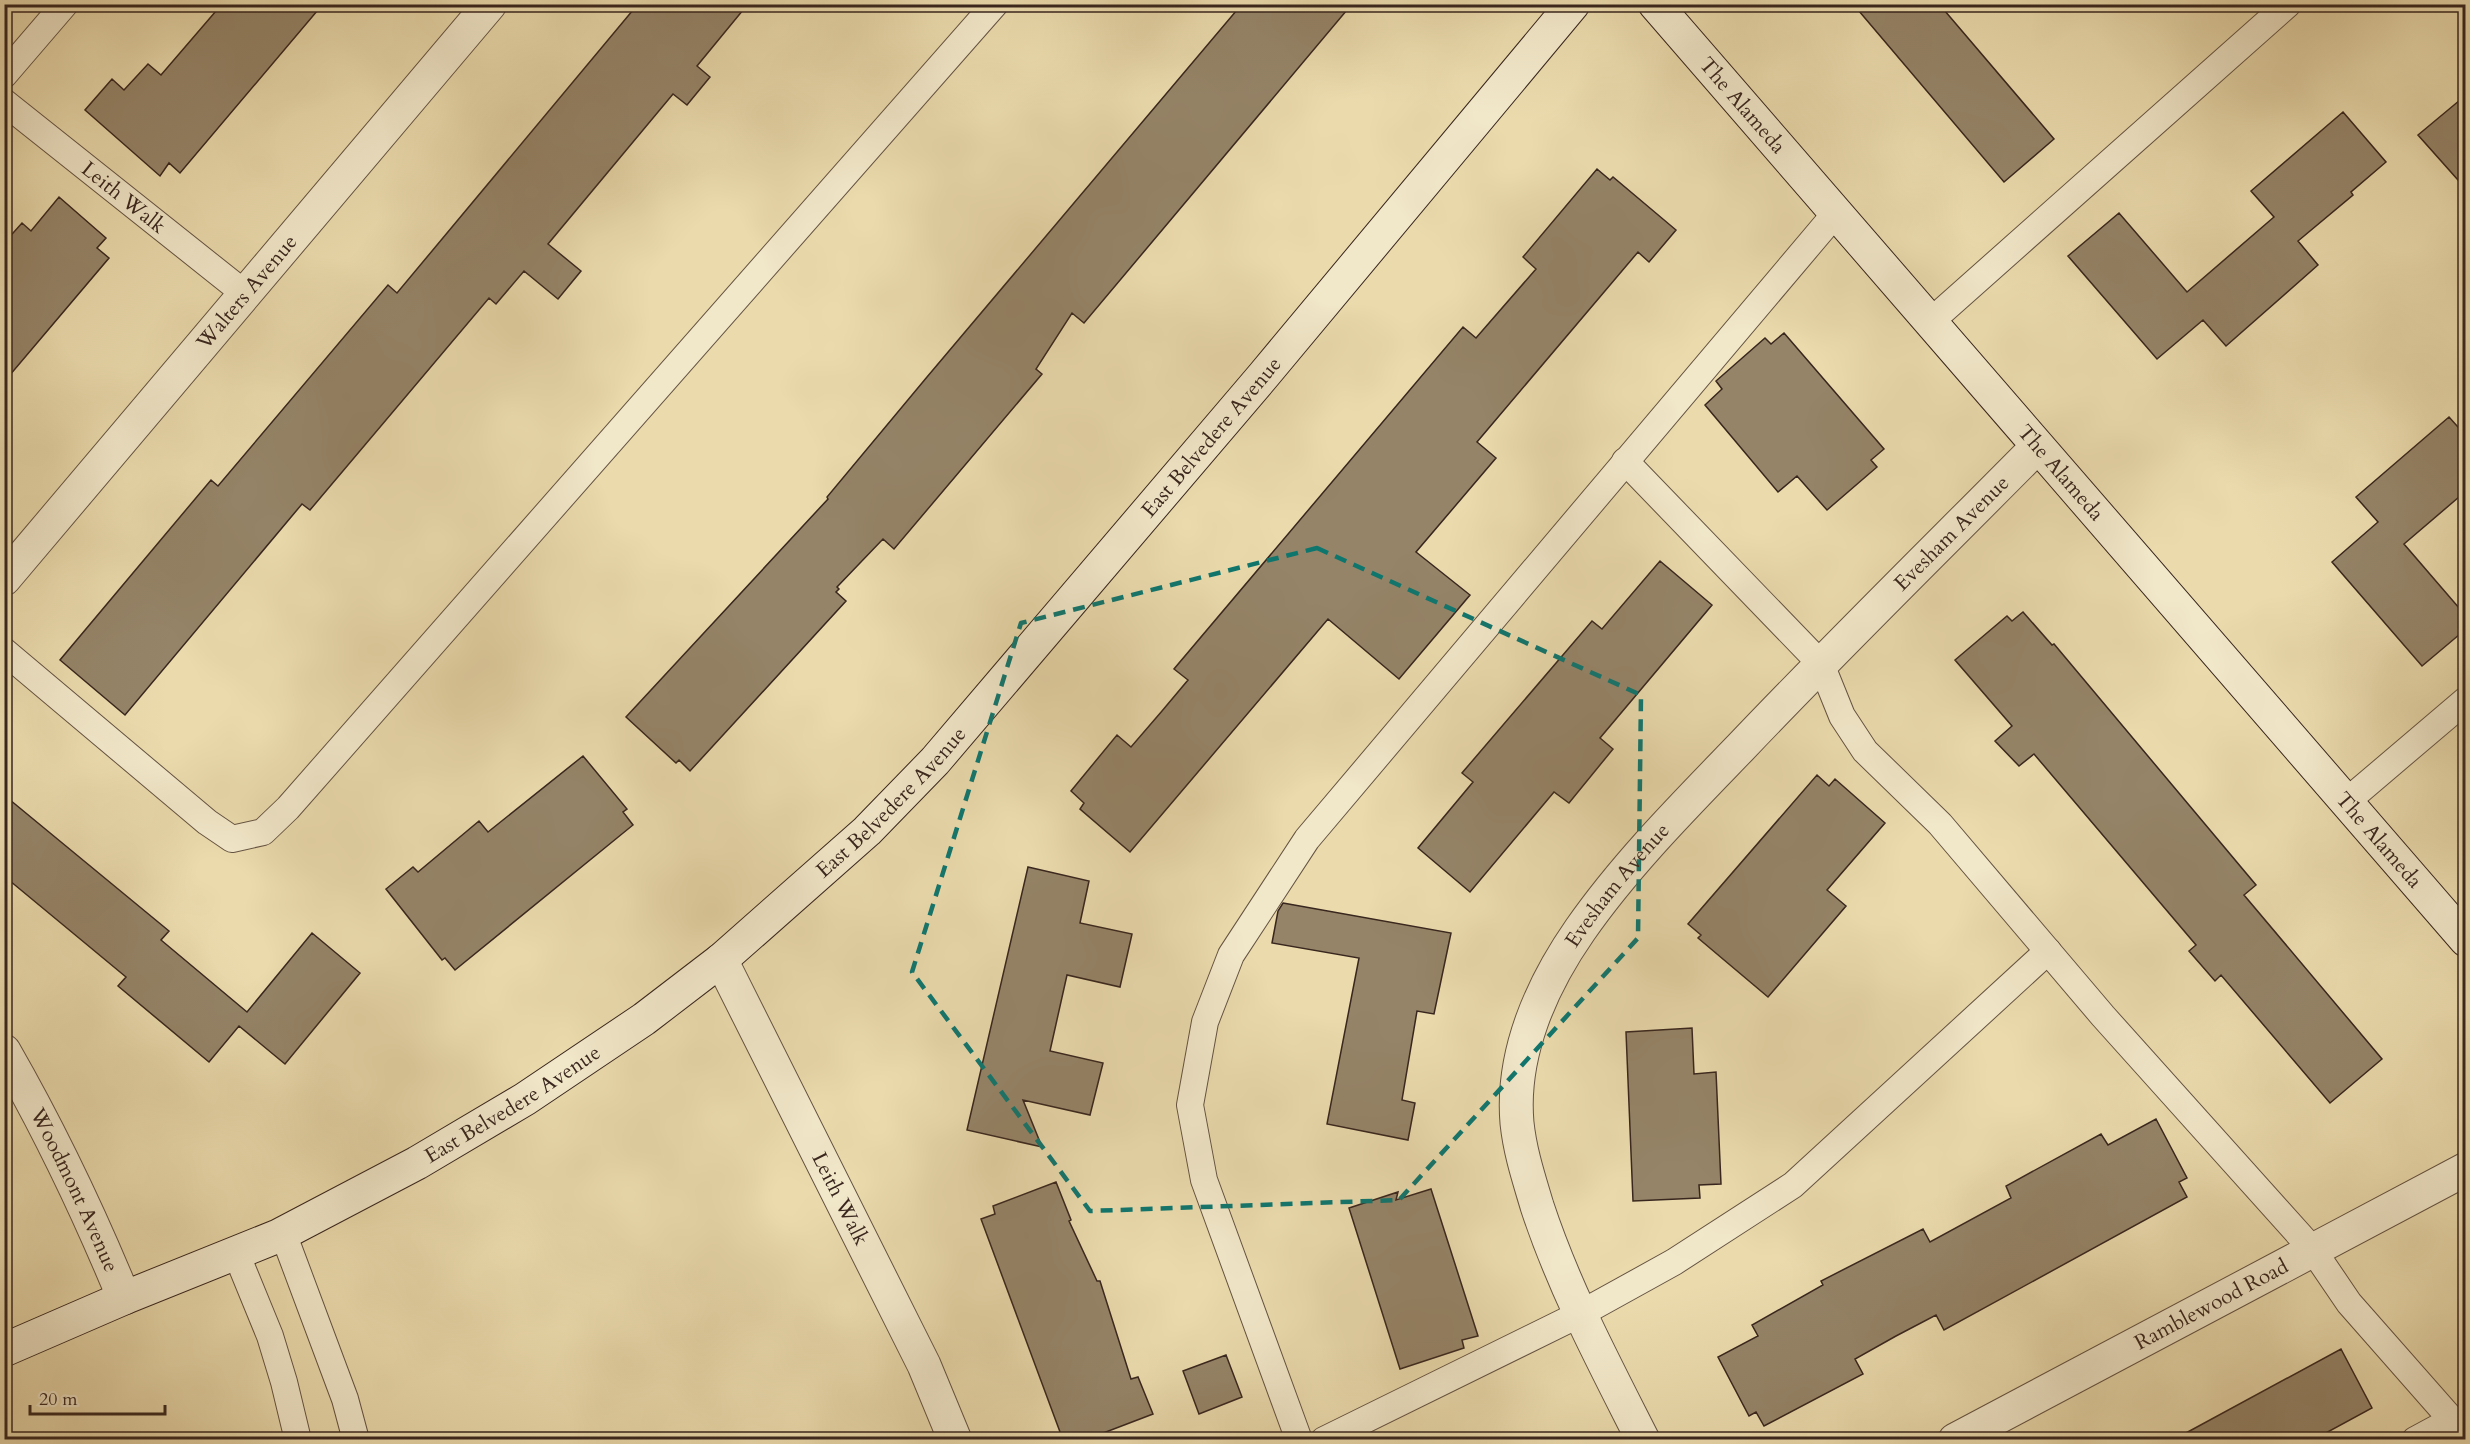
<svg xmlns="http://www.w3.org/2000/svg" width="2470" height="1444" viewBox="0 0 2470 1444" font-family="Cardo,serif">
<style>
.building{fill:#958468;stroke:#39261e;stroke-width:1.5}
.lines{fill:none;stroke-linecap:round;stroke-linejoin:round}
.lane-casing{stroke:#655342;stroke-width:28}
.street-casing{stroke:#655342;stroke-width:35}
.secondary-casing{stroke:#39261e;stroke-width:35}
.lane{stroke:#f1e7c9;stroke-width:26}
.street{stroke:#f1e7c9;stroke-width:33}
.secondary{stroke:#f1e7c9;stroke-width:33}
.marked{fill:none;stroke:#0f766e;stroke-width:4.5;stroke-dasharray:12 8;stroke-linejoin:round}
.labels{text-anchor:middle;stroke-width:4.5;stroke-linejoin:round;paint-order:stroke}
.street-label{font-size:21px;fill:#39261e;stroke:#f1e7c9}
</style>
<rect width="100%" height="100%" fill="#eadaac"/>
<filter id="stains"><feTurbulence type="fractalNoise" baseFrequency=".00333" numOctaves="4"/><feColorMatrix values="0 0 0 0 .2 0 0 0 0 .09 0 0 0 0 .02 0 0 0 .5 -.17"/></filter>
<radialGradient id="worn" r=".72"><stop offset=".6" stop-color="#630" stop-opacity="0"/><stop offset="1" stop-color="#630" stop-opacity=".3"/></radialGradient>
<path class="building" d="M222 4H323L180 173 169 163 160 176 85 110 112 79 124 90 148 64 161 75Z
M638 4H748L697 66 710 77 687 105 673 94 548 244 581 271 558 299 524 271 496 304 489 298 310 510 302 504 125 715 60 660 211 480 218 486 388 285 397 293Z
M1242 4H1352L1084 323 1072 313 1036 369 1042 374 894 549 883 539 837 587 839 589 836 592 846 601 690 771 679 760 676 763 626 717 828 499 827 497 927 377Z
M1853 4H1939L2054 139 2004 182Z
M2466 95V189L2418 135Z
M2343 112 2386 162 2351 192 2353 195 2298 241 2318 265 2226 346 2203 320 2157 359 2068 256 2119 213 2187 292 2274 217 2251 191Z
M1597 169 1610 180 1613 177 1676 230 1649 262 1638 252 1477 442 1496 458 1416 552 1470 595 1399 679 1328 619 1130 852 1080 809 1084 803 1071 791 1117 735 1131 747 1162 711 1188 680 1174 669 1463 327 1476 338 1536 269 1523 257Z
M59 197 106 238 97 248 109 258 4 382V243L22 223 31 231Z
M1784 333 1884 449 1871 460 1877 467 1827 510 1797 476 1778 492 1705 405 1722 389 1716 381 1765 338 1771 344Z
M2449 417 2466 436V491L2404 544 2466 616V629L2422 666 2332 562 2378 522 2356 497Z
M1660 561 1712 605 1600 738 1613 749 1569 803 1554 792 1470 892 1418 848 1473 782 1462 773 1592 621 1602 629Z
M2023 612 2052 645 2054 644 2256 885 2244 895 2382 1059 2330 1103 2221 975 2215 981 2189 951 2196 945 2034 754 2019 766 1995 741 2012 726 1955 660 2007 616 2012 621Z
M583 756 627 809 623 812 633 825 455 970 445 958 442 960 386 889 413 867 418 872 479 821 488 832Z
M1817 775 1829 786 1835 779 1885 823 1827 890 1846 906 1768 997 1698 938 1701 935 1688 924Z
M4 795 169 931 161 940 247 1012 312 933 360 973 285 1064 239 1026 209 1062 118 986 126 977 4 876Z
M1028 867 1089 881 1080 923 1132 934 1120 987 1067 975 1050 1051 1103 1063 1090 1115 1023 1100 1042 1147 967 1130Z
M1283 903 1451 933 1434 1014 1417 1011 1402 1100 1415 1103 1408 1140 1327 1124 1359 958 1272 943 1278 911Z
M1692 1028 1694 1074 1716 1072 1721 1184 1699 1185 1700 1198 1633 1201 1626 1032Z
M2156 1119 2187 1178 2179 1182 2187 1197 1944 1330 1936 1315 1896 1336 1855 1359 1863 1374 1764 1426 1756 1412 1749 1416 1718 1357 1758 1336 1752 1325 1823 1285 1821 1281 1923 1229 1930 1242 2011 1198 2006 1186 2101 1134 2108 1145Z
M1056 1182 1071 1220 1069 1221 1097 1281H1100L1131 1379 1138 1377 1153 1414 1085 1440H1063L981 1219 995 1214 993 1206Z
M1431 1189 1478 1336 1462 1340 1464 1348 1400 1369 1349 1208 1398 1192 1396 1200Z
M2341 1349 2372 1408 2313 1440H2173Z
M1226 1355 1242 1397 1199 1414 1183 1371Z"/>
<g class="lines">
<defs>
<g id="lane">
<path d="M4 75 65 4"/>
<path id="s1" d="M4 102 244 293"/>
<path d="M1929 323 2288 4"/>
<path d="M1625 461 1821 664 1842 716 1865 751 1940 824 2103 1016 2313 1250 2349 1303 2466 1436"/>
<path d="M4 651 207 822 232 839 263 832 288 808 995 4"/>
<path d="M2346 802 2466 700"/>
<path d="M283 1233 345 1399 356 1440"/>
<path d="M236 1253 270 1336 284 1382 298 1440"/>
<path d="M1299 1440 1204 1180 1190 1105 1205 1022 1231 955 1307 839 1835 214"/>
<path d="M1324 1440 1580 1314 1674 1262 1793 1185 2048 951"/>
<path d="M2415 1440 2452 1420"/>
</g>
<g id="street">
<path id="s2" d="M4 579 490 4"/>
<path id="s3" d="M721 960 924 1365 955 1440"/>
<path id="s4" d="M4 1051C50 1131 89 1213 124 1298"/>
<path id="s5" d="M1643 1440C1604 1363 1564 1288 1537 1206 1529 1179 1520 1152 1517 1123 1511 1054 1541 986 1580 930 1626 864 1685 805 1741 747 1838 645 1938 547 2037 447"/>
<path id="s6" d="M1955 1440 2466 1169"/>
</g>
<g id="secondary">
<path id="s7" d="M1655 4 2466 940"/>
<path id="s8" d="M4 1350 124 1298 278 1236 417 1163 525 1099 644 1019 721 960 867 831 935 761 1263 376 1573 4"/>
</g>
</defs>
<use href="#lane" class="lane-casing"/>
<use href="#street" class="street-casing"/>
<use href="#secondary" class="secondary-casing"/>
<use href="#lane" class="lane"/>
<use href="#street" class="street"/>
<use href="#secondary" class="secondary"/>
</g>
<path class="marked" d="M1317 548 1641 695 1638 938 1399 1200 1090 1211 912 972 1021 623Z"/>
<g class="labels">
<g class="street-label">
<text dy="7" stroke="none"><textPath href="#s7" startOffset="134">The Alameda</textPath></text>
<text dy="7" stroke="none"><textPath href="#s1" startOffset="153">Leith Walk</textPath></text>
<text dy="7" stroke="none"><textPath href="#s2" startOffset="376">Walters Avenue</textPath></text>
<text dy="7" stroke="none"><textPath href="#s8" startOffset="1538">East Belvedere Avenue</textPath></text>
<text dy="7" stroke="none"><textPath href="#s7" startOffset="620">The Alameda</textPath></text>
<text dy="7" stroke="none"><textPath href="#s5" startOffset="1094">Evesham Avenue</textPath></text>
<text dy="7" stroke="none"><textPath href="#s8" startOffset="1052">East Belvedere Avenue</textPath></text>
<text dy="7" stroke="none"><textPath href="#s7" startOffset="1106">The Alameda</textPath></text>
<text dy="7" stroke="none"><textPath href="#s5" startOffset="608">Evesham Avenue</textPath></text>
<text dy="7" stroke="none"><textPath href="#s8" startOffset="566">East Belvedere Avenue</textPath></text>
<text dy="7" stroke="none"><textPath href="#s4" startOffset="156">Woodmont Avenue</textPath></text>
<text dy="7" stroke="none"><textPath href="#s3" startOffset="267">Leith Walk</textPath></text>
<text dy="7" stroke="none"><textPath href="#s6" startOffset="290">Ramblewood Road</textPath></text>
</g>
</g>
<rect width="2470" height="1444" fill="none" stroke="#eadaac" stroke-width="24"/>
<rect x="6" y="6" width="2458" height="1432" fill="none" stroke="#39261e" stroke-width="3"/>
<rect x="12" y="12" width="2446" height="1420" fill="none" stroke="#39261e" stroke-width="1.5"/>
<path d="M30 1405v9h135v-9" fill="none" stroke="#39261e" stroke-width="3"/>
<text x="39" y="1405" font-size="18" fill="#39261e" stroke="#f1e7c9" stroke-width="4.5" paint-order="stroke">20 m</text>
<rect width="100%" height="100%" filter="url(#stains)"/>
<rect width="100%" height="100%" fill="url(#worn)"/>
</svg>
